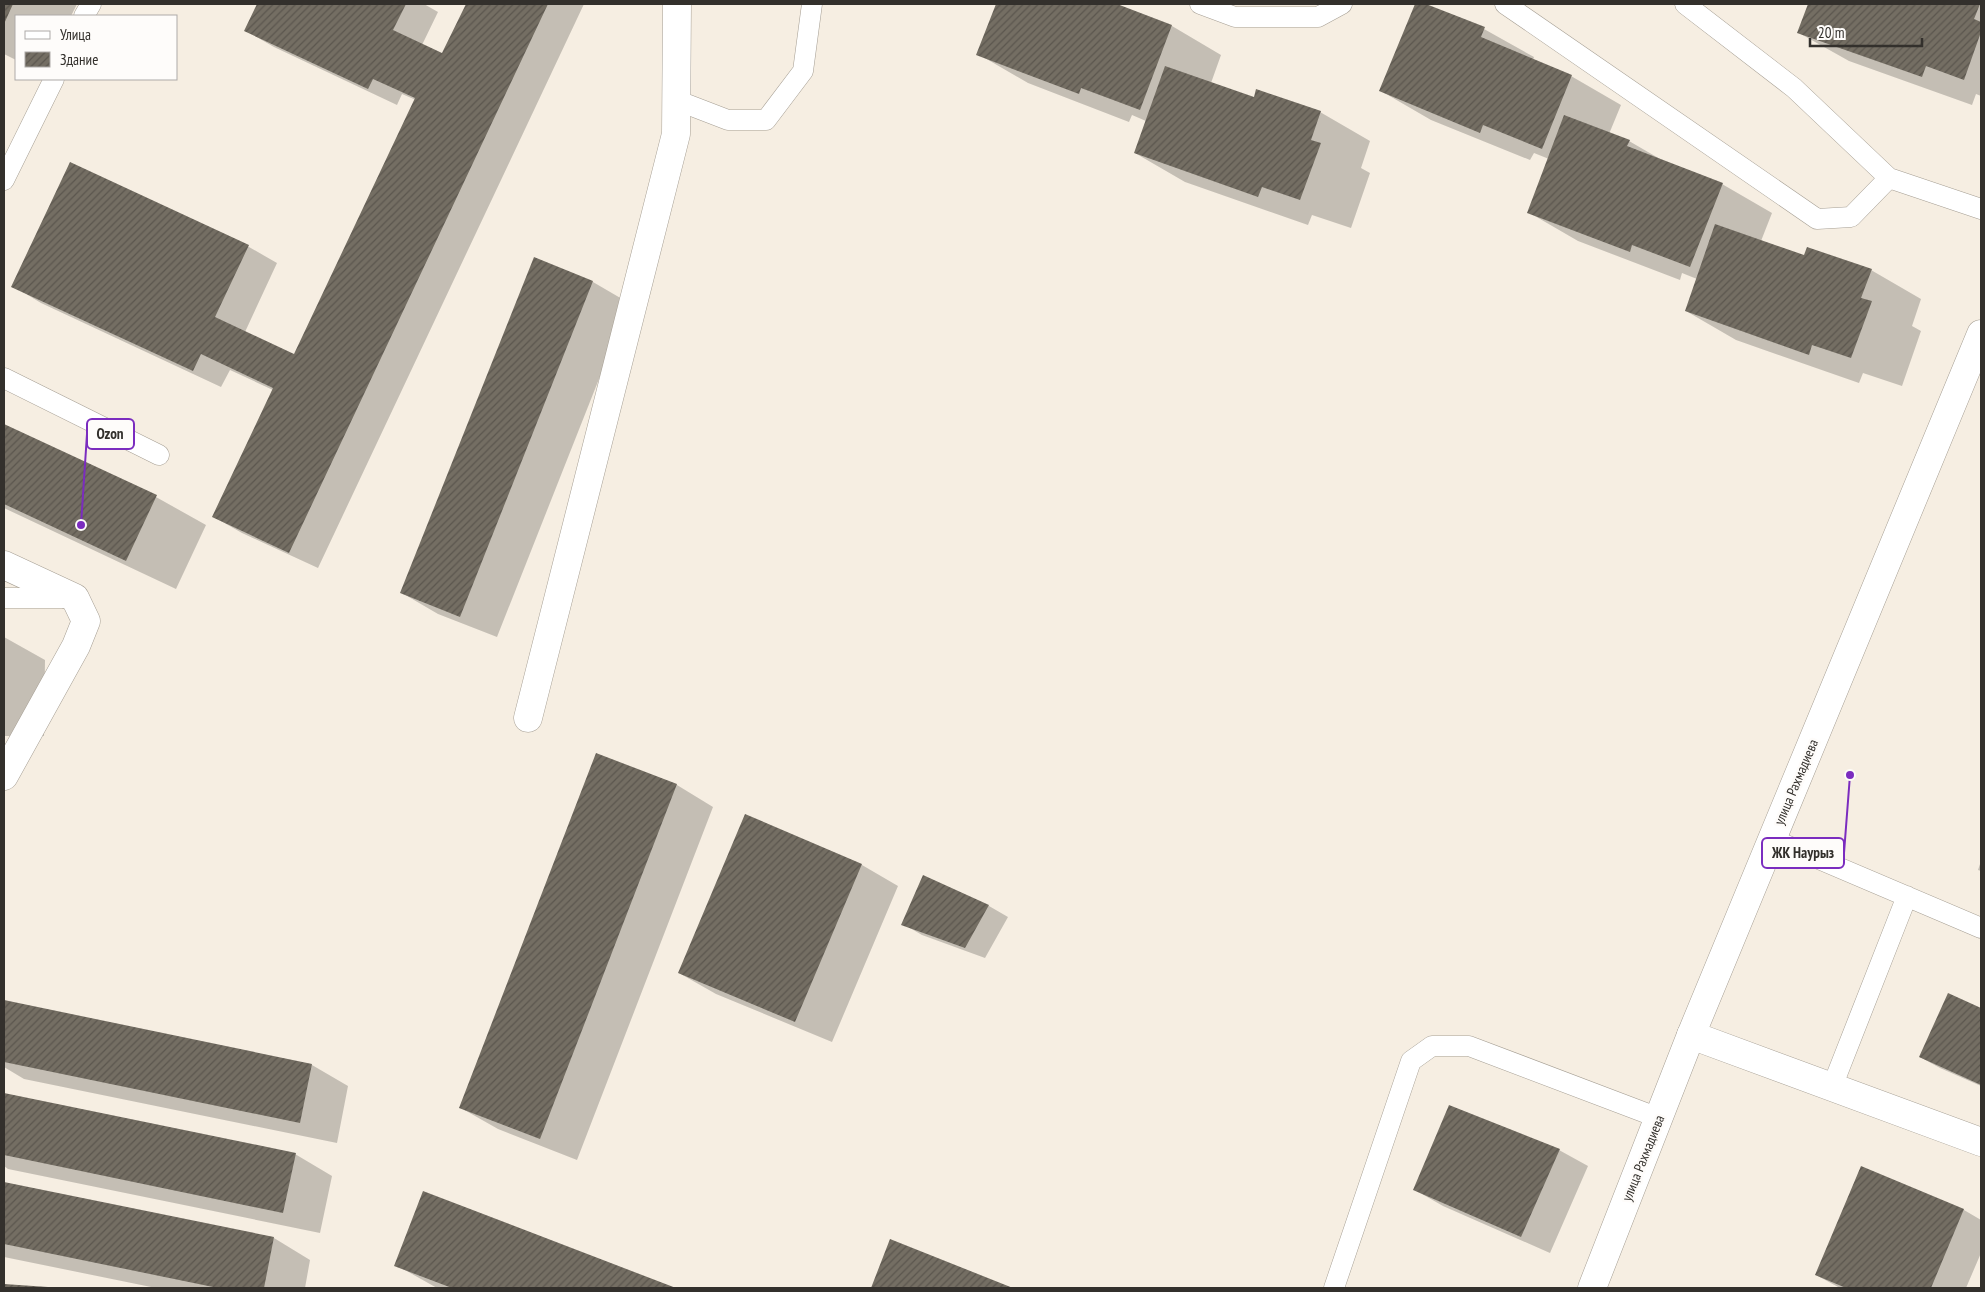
<svg xmlns="http://www.w3.org/2000/svg" width="1985" height="1292" viewBox="0 0 1985 1292" font-family="'PT Sans Narrow',sans-serif">
<style>
.shadow{fill:#0003}
.building{fill:url(#building-hatch)}
.lines{fill:none;stroke-linecap:round;stroke-linejoin:round}
.lane-casing{stroke:#a69f94;stroke-width:21}
.street-casing{stroke:#a69f94;stroke-width:29}
.secondary-casing{stroke:#a69f94;stroke-width:29}
.lane{stroke:#fff;stroke-width:20}
.street{stroke:#fff;stroke-width:28}
.secondary{stroke:#fff;stroke-width:28}
.labels{text-anchor:middle;stroke-width:5;stroke-linejoin:round;paint-order:stroke}
.street-label{font-size:14px;fill:#33302c;stroke:#fefcfa}
.leader{fill:none;stroke:#7b2cbf;stroke-width:2}
.callout-dot{fill:#7b2cbf;stroke:#fefcfa;stroke-width:2}
.callout{fill:#fefcfa;stroke:#7b2cbf;stroke-width:2}
.callout-label{font-size:15px;text-anchor:middle;font-weight:bold;fill:#33302c}
</style>
<defs>
<pattern id="building-hatch" width="6" height="6" patternUnits="userSpaceOnUse" patternTransform="scale(1.25)"><rect width="6" height="6" fill="#746e63"/><path d="M-1 1l2-2M0 6l6-6M5 7l2-2" fill="none" stroke="#5b564e"/></pattern>
</defs>
<rect width="100%" height="100%" fill="#f6eee2"/>
<path class="shadow" d="M4 4H77L71 16H16V60L4 54Z
M259 4H424L438 12 422 45 443 55 467 4H584L318 568 242 533 214 517 273 390 230 370 221 387 41 303 13 286 71 163 249 247 277 263 245 332 295 356 416 100 402 94 397 105 274 47 246 31Z
M997 4H1114L1172 26 1221 55 1211 83 1254 99 1320 112 1370 141 1361 168 1370 173 1351 228 1312 215 1308 225 1185 182 1135 153 1146 121 1132 115 1129 122 1028 83 978 54Z
M1417 4H1423L1484 29 1534 57 1533 60 1571 76 1621 105 1609 134 1629 141 1667 163 1722 184 1772 213 1761 241 1805 256 1871 270 1921 299 1912 326 1921 331 1902 386 1863 373 1859 383 1736 340 1686 311 1697 279 1682 273 1680 280 1578 241 1528 212 1549 159 1534 153 1530 160 1431 120 1381 91Z
M1809 4H1981V96L1976 94 1972 105 1849 61 1799 33Z
M535 259 593 282 629 303 497 637 438 614 402 593Z
M4 425 156 497 206 525 176 589 4 508Z
M4 637 45 660 44 736H4Z
M597 755 677 785 713 807 577 1160 498 1129 461 1108Z
M746 816 862 865 898 886 832 1042 716 994 679 973Z
M1981 861V871L1978 870Z
M923 877 989 906 1008 917 985 958 922 935 903 924Z
M1948 995 1981 1009V1086L1940 1068 1920 1057Z
M4 1001 312 1065 348 1086 337 1143 24 1079 4 1067Z
M4 1094 295 1154 332 1176 320 1233 8 1169 4 1166Z
M1559 1150 1588 1166 1550 1253 1443 1206 1415 1190Z
M1861 1167 1964 1210 1981 1220V1253L1966 1288H1840L1816 1275Z
M4 1183 274 1238 310 1260 305 1288H156L4 1257Z
M424 1193 673 1288H437L396 1265Z
M891 1241 1010 1288H872Z"/>
<path class="building" d="M4 4H13L4 24Z
M257 4H406L393 30 442 53 466 4H548L289 553 212 517 273 388 201 354 193 371 11 287 70 162 249 245 215 317 294 354 415 98 373 79 368 89 244 31Z
M996 4H1117L1172 25 1140 110 1081 88 1079 94 976 55Z
M1415 4H1426L1485 27 1481 37 1572 75 1542 149 1483 125 1480 133 1379 91Z
M1808 4H1980L1974 19 1981 22V32L1964 80 1926 66 1922 77 1797 33Z
M1165 66 1254 97 1256 89 1321 111 1311 140 1321 143 1300 200 1262 187 1258 197 1134 153Z
M1564 115 1630 140 1627 146 1723 183 1690 267 1632 245 1630 252 1527 213Z
M1715 224 1804 255 1807 247 1872 269 1861 298 1872 301 1851 358 1812 345 1809 355 1685 311Z
M534 257 593 281 460 617 400 593Z
M4 424 157 495 126 561 4 504Z
M596 753 677 784 540 1139 459 1108Z
M745 814 862 864 795 1022 678 973Z
M923 875 989 905 965 948 901 925Z
M1948 993 1981 1008V1085L1919 1057Z
M4 1000 312 1064 300 1123 4 1062Z
M4 1093 296 1153 283 1213 4 1155Z
M1449 1105 1560 1149 1521 1237 1413 1190Z
M1861 1166 1964 1209 1931 1288H1846L1815 1275Z
M4 1182 274 1237 264 1288H218L4 1244Z
M423 1191 676 1288H452L394 1266Z
M890 1239 1013 1288H871Z
M4 1284 48 1287V1288H4Z"/>
<g class="lines">
<defs>
<path id="lane" d="M1200 4 1235 17H1318L1342 4
M1505 4 1817 219 1851 217 1889 178
M1685 4 1794 88 1889 178 1981 209
M84 16 91 4
M676 100 728 120H766L803 71 812 4
M4 180 54 79
M4 378 159 455
M4 598H70
M1772 839 1981 928
M1832 1087 1907 896
M1334 1288 1411 1061 1432 1046H1469L1659 1118"/>
<path id="street" d="M4 565 75 598 86 621 76 646 4 776
M528 718 676 134 677 4
M1691 1035 1981 1142"/>
<path id="secondary" d="M1592 1288 1691 1035 1981 334"/>
</defs>
<use href="#lane" class="lane-casing"/>
<use href="#street" class="street-casing"/>
<use href="#secondary" class="secondary-casing"/>
<use href="#lane" class="lane"/>
<use href="#street" class="street"/>
<use href="#secondary" class="secondary"/>
</g>
<g class="labels">
<g class="street-label">
<text transform="translate(1796 782) rotate(-67)" y="5">улица Рахмадиева</text>
<text transform="translate(1643 1158) rotate(-68)" y="5">улица Рахмадиева</text>
</g>
</g>
<path class="leader" d="M81 525L87 434M1850 775L1844 853"/>
<g class="callout-dot">
<circle cx="81" cy="525" r="5"/>
<circle cx="1850" cy="775" r="5"/>
</g>
<g class="callout">
<rect x="87" y="419" width="47" height="30" rx="5"/>
<rect x="1762" y="838" width="82" height="30" rx="5"/>
</g>
<g class="callout-label">
<text x="110" y="439">Ozon</text>
<text x="1803" y="858">ЖК Наурыз</text>
</g>
<rect width="1985" height="1292" fill="none" stroke="#33302c" stroke-width="10"/>
<rect x="15" y="15" width="162" height="65" fill="#fefcfa" stroke="#adaaa8"/>
<rect x="25" y="31" width="25" height="8" fill="#ffffff" stroke="#adaaa8"/>
<text x="60" y="40" font-size="15" fill="#33302c">Улица</text>
<rect x="25" y="52" width="25" height="15" fill="url(#building-hatch)" stroke="#adaaa8"/>
<text x="60" y="65" font-size="15" fill="#33302c">Здание</text>
<path d="M1810 38v8h112v-8" fill="none" stroke="#33302c" stroke-width="2.5"/>
<text x="1818" y="38" font-size="15" fill="#33302c" stroke="#fefcfa" stroke-width="4" paint-order="stroke">20 m</text>
</svg>
